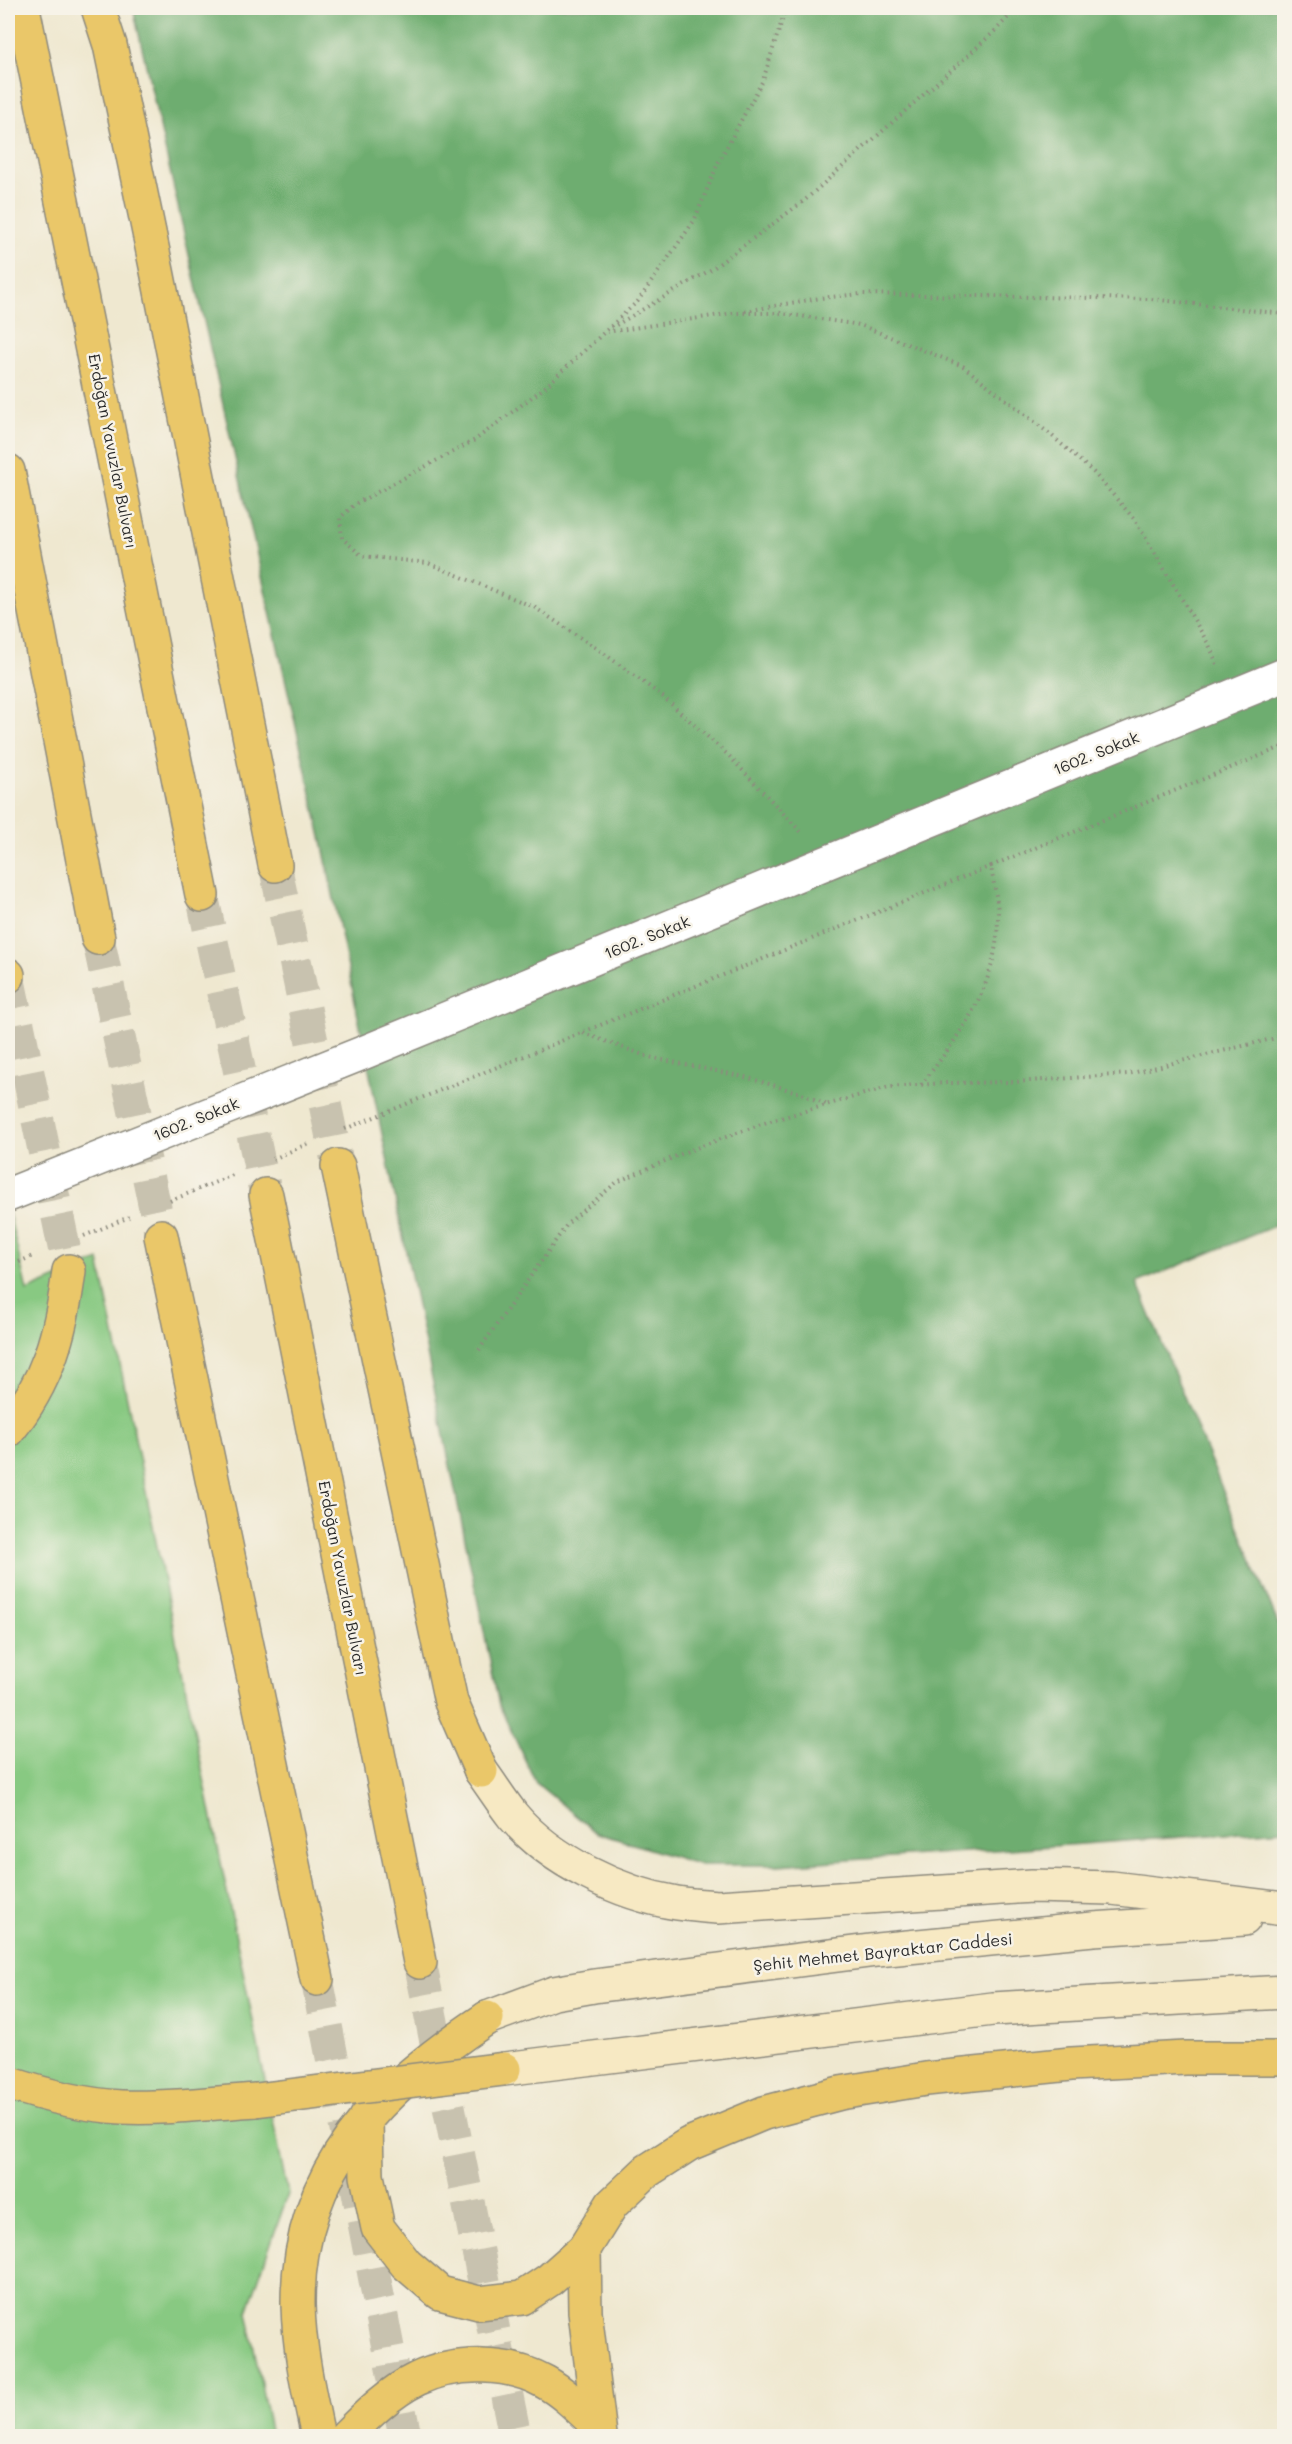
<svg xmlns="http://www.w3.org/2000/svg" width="1292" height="2444" viewBox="0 0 1292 2444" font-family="Mali,sans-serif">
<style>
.green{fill:#88c982;stroke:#5a7a56;stroke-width:1.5}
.forest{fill:#6ead70;stroke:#4c6c4e;stroke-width:1.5}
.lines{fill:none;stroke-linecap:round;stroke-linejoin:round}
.primary-tunnel{stroke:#c8c2af;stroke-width:33;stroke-dasharray:33 16;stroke-linecap:butt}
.street-casing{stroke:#8d8a7e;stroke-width:36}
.secondary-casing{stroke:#8d8a7e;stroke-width:36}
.primary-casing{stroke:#8d8a7e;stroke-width:36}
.path{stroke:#8d8a7e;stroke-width:4;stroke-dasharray:1.5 4.5;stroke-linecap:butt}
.street{stroke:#fff;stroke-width:33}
.secondary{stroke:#f7e9c3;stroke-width:33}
.primary{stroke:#eac769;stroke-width:33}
.primary-bridge-casing{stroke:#8d8a7e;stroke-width:36;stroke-linecap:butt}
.primary-bridge{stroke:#eac769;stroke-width:33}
.labels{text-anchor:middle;stroke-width:5;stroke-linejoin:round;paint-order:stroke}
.street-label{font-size:16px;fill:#2b2b2b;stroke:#f7f3e8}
</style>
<rect width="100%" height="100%" fill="#f7f3e8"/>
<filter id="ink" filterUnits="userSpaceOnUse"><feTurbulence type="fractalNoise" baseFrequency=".0167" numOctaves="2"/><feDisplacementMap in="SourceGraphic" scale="12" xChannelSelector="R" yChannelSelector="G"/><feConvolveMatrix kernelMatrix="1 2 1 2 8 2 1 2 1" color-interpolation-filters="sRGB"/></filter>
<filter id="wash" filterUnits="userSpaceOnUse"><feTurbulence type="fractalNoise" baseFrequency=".008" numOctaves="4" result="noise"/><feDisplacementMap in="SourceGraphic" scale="24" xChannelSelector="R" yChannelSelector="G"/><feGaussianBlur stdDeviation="1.35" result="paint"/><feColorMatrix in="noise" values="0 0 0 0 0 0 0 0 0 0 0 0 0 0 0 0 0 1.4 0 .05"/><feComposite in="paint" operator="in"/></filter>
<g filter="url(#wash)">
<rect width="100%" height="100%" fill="#efe8d0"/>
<path class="green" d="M8 1209 27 1291 99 1260 288 2194 247 2312 271 2436H8Z"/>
<path class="forest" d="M133 8H1284V1222L1137 1283 1284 1638V1830L777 1865H701L597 1833 536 1783 499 1705 323 846Z"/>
</g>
<g filter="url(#ink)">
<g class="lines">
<path class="primary-tunnel" d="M275 865 338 1166
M202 895 266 1195
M98 938 161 1236
M8 976 69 1271
M420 1962 515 2436
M317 1979 405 2436"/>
<defs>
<path id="street" d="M8 1195 365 1052 1284 675"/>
<path id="secondary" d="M481 1771C492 1786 502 1802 513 1816 551 1861 620 1894 677 1903 690 1905 704 1906 718 1907L1032 1886 1112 1888 1284 1909
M487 2018 554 1993 594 1986 877 1950 1093 1929 1244 1919
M504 2069 993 2009 1284 1992"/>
<path id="primary" d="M23 8 202 895
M98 8 110 45 157 271 275 865
M8 471 98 938
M8 975V976
M338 1166 451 1702 481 1771
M266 1195 420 1962
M161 1236 317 1979
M8 1431C48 1381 61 1334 69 1271
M8 2083C44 2095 82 2105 121 2107 166 2109 211 2103 256 2100
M366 2118 367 2176 378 2228 406 2264 440 2293 479 2303 522 2298 549 2280 584 2249 612 2204 647 2171 689 2144 764 2113 840 2093 926 2079 1071 2064 1186 2058H1284
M584 2249 585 2312 600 2435
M318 2436C309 2393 299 2350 298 2305 297 2168 380 2089 487 2018
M346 2436C367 2415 390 2392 417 2379 456 2361 508 2361 545 2382 565 2393 582 2411 598 2426"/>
</defs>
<use href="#street" class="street-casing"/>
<use href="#secondary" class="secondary-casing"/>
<use href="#primary" class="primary-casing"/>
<path class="path" d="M786 8 763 80 718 163 694 221 638 301 544 388 475 440 355 504 340 518 342 538 362 556 428 563 534 607 602 652 662 696 729 756 802 833
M745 311 820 298 861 294 1151 299 1284 314
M611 328 712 269 805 200 994 32 1017 8
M607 332 733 313H780L860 325 963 366 1050 434 1094 473 1135 520 1209 645 1217 664
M991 866 1284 746
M583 1033 649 1057 745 1077 797 1092 828 1105
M345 1129 991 866C993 882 998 900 998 916 998 986 962 1032 921 1085
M273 1159 307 1144
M170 1201 235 1174
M84 1236 129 1217
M8 1267 35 1255
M479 1350 568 1223 617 1182 688 1151 767 1122 888 1087 945 1083 1015 1082 1128 1074 1284 1036"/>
<use href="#street" class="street"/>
<use href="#secondary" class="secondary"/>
<use href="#primary" class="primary"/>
<defs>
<path id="primary-bridge" d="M256 2100 504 2069"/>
</defs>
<use href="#primary-bridge" class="primary-bridge-casing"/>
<use href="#primary-bridge" class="primary-bridge"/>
</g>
</g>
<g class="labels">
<g class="street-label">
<text transform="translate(113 451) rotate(79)" y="6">Erdoğan Yavuzlar Bulvarı</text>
<text transform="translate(1096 753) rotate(-22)" y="6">1602. Sokak</text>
<text transform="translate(647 937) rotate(-22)" y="6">1602. Sokak</text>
<text transform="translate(196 1119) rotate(-22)" y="6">1602. Sokak</text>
<text transform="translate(343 1578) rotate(79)" y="6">Erdoğan Yavuzlar Bulvarı</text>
<text transform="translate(883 1952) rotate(-6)" y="6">Şehit Mehmet Bayraktar Caddesi</text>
</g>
</g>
<rect width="1292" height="2444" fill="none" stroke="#f7f3e8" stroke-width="30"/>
</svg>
